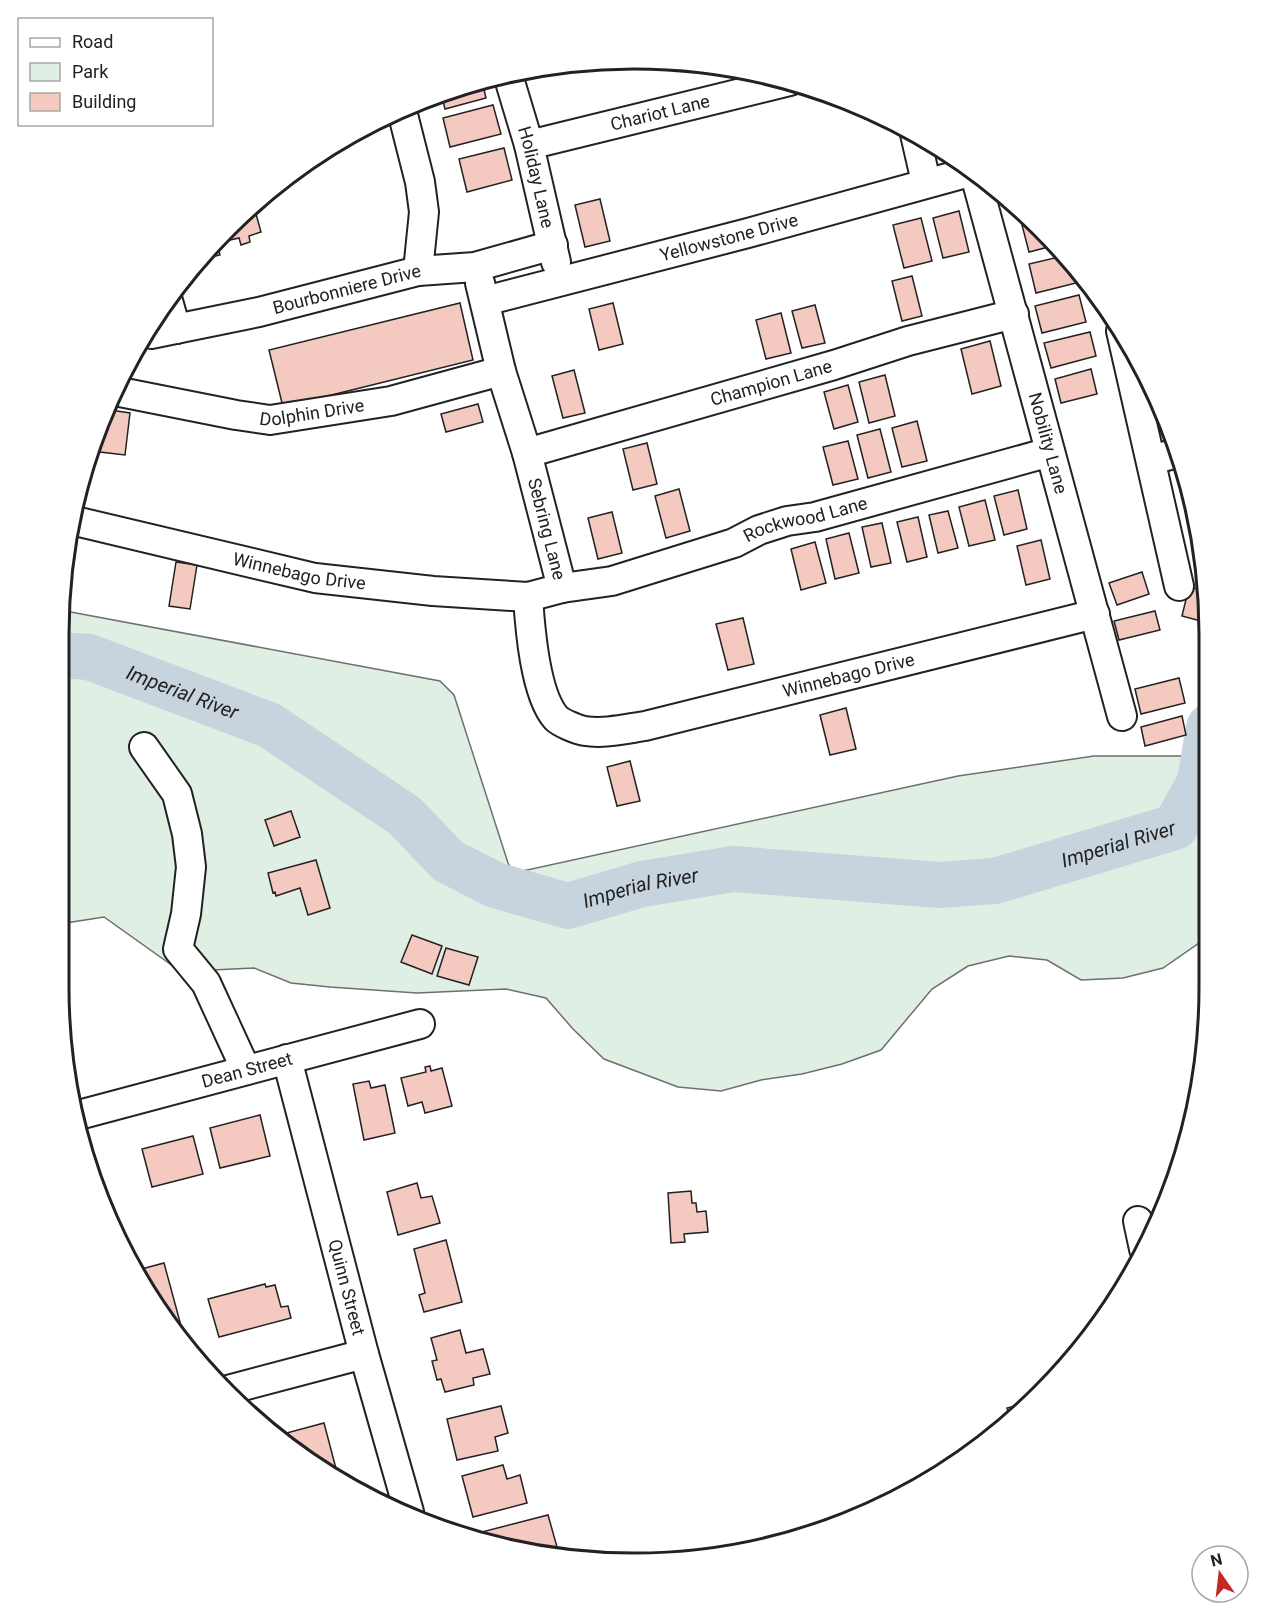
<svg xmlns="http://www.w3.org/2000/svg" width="1268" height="1622" viewBox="0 0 1268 1622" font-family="Roboto,sans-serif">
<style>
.green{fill:#e0efe3;stroke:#6f6f6f;stroke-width:1.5}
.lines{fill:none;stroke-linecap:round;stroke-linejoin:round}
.river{stroke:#c7d3dd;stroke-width:46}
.building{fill:#f3c9c0;stroke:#222;stroke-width:1.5}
.minor-casing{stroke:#222;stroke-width:32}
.minor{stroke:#fff;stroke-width:28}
.labels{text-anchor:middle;stroke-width:4.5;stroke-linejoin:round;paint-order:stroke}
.street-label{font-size:18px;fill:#222;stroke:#fff}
.water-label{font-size:20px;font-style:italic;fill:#222;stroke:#fff}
.rim{fill:none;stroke:#222;stroke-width:3}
</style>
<rect width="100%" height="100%" fill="#fff"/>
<path class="green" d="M60 610 440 681 454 695 508 863 512 870 518 872 958 776 1094 756H1193L1209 736V834L1204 838 1202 849 1209 876V936L1163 968 1123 978 1081 980 1047 960 1009 956 968 966 932 989 881 1050 842 1064 802 1074 761 1080 721 1091 678 1087 604 1059 573 1029 546 998 506 989 417 993 330 987 291 983 254 968 212 970 173 966 104 917 59 924Z"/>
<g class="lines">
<path class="river" id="s1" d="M60 655 89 657 269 725 405 816 448 861 495 885 568 906 642 884 733 869 940 885 995 881 1175 827 1200 782 1209 727"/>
</g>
<path class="building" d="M482 81 486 98 445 109 441 93Z
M493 105 501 134 450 147 443 118Z
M863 108 881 115 865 119Z
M504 148 512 180 467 192 459 159Z
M600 199 610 241 585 247 575 205Z
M253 203 261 232 249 236 250 242 241 245 239 238 217 243 220 255 199 260Z
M959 211 969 252 943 258 933 218Z
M921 218 932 261 904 268 893 225Z
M1032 222 1056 245 1029 252 1022 225Z
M1067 255 1076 268 1080 282 1036 293 1029 264Z
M912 276 922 316 902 321 892 281Z
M1079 295 1086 322 1042 333 1035 306Z
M460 303 473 360 283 407 269 350Z
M613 303 623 344 599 350 589 309Z
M815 305 825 343 802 348 792 311Z
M781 313 791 353 766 359 756 320Z
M1090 332 1096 356 1051 368 1044 343Z
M990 341 1001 386 972 394 961 349Z
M1091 369 1097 394 1061 403 1055 379Z
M574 370 585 413 563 418 552 376Z
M885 375 895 416 869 423 859 382Z
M848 385 858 422 834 429 824 392Z
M478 404 483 422 446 432 441 414Z
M110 410 130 413 125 455 100 452 104 422Z
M917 421 927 461 902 467 892 428Z
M880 429 891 472 868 478 857 435Z
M848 441 858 479 833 485 823 447Z
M647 443 657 484 633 490 623 449Z
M679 489 690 531 666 538 655 496Z
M1018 490 1027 529 1004 535 994 496Z
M985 500 995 540 969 546 959 507Z
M948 511 958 548 938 553 929 515Z
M612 512 622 553 598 559 588 518Z
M918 517 927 557 907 562 897 522Z
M882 523 891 563 871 567 862 527Z
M849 533 859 573 835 579 826 539Z
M1041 540 1050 579 1026 585 1017 546Z
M815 542 826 583 801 590 791 549Z
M176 562 197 565 190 609 169 606Z
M1142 572 1149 594 1117 605 1109 583Z
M1189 587 1207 591 1208 623 1182 616Z
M1155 611 1160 630 1119 640 1114 621Z
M743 618 754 664 728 670 716 624Z
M1179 678 1185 703 1141 714 1135 689Z
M846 708 856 749 830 755 820 715Z
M1182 716 1186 735 1145 746 1141 727Z
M630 761 640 801 617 806 607 767Z
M291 811 300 837 274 846 265 820Z
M316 860 330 908 308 915 300 888 276 896 275 892 273 893 268 873Z
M412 935 442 946 432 974 401 962Z
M446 948 478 957 469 985 437 976Z
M430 1066 431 1071 442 1068 452 1106 425 1113 422 1102 408 1106 401 1078 426 1072 425 1067Z
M369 1081 371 1088 385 1085 395 1133 364 1140 353 1084Z
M260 1115 270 1156 220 1168 210 1128Z
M193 1136 203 1174 152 1187 142 1149Z
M417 1183 421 1198 432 1196 440 1223 398 1235 387 1192Z
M691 1191 692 1203H696L697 1212 706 1211 708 1232 684 1234 685 1242 671 1243 668 1193Z
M446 1240 462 1302 424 1312 419 1295 425 1293 414 1249Z
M164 1263 183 1333 180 1334 134 1271Z
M265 1284 266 1287 275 1285 281 1307 288 1306 291 1318 219 1337 208 1299Z
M460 1330 466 1353 483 1349 490 1374 473 1378 474 1385 445 1392 441 1379 437 1380 432 1361 437 1360 431 1338Z
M1038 1392 1014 1420 1011 1422 1007 1408 1027 1403 1026 1396Z
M501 1406 508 1433 495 1437 498 1451 457 1460 447 1419Z
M324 1423 339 1480H338L279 1435Z
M503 1465 507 1479 520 1475 527 1503 473 1517 462 1476Z
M548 1515 559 1554 485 1544 475 1540 474 1534Z"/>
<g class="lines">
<defs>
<g id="minor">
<path id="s2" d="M508 75 529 145 556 262"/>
<path d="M402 111 420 182 424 212 418 271"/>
<path d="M915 134 926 182"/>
<path id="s3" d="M529 145 790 81"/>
<path id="s4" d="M974 171 1122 716"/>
<path id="s5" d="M480 283 501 371 527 453 562 588"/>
<path d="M168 301 176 329"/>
<path id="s6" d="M485 301 748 233 973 171"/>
<path d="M1121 331 1179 586"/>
<path id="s7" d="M151 334 259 312 418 271 475 267 553 245"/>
<path id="s8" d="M120 392 236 415 270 420 391 401 501 371"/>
<path id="s9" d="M527 453 834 365 908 341 1014 314"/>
<path d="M1152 460 1180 452"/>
<path id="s10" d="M75 521 315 578 433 591 528 597 562 588 612 581 734 543 759 530 787 521 815 517 1050 452"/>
<path id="s11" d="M528 597C530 628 535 694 556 718 561 723 578 730 585 731 604 734 625 729 645 726L1095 614"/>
<path d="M144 747 177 794 187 834 191 867 186 914 178 949 206 983 246 1070"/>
<path id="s12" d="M287 1059 364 1354 409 1512"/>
<path id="s13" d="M75 1116 420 1024"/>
<path d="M1138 1221 1144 1249"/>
<path d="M224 1391 364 1354"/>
</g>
</defs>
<use href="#minor" class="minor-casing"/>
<use href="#minor" class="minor"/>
</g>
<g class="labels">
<g class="street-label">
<text dy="6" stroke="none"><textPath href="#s3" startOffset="135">Chariot Lane</textPath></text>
<text dy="6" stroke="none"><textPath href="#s2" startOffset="106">Holiday Lane</textPath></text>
<text dy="6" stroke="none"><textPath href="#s6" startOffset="252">Yellowstone Drive</textPath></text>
<text dy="6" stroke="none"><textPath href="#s7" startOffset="201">Bourbonniere Drive</textPath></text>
<text dy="6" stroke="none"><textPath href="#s9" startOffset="254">Champion Lane</textPath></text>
<text dy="6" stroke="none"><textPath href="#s8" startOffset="195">Dolphin Drive</textPath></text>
<text dy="6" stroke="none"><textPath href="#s4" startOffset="282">Nobility Lane</textPath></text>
<text dy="6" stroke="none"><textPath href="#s10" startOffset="750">Rockwood Lane</textPath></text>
<text dy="6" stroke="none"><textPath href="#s5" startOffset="255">Sebring Lane</textPath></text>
<text dy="6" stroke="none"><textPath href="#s10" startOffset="230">Winnebago Drive</textPath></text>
<text dy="6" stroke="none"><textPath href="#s11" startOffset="428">Winnebago Drive</textPath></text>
<text dy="6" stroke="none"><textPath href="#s13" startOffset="178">Dean Street</textPath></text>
<text dy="6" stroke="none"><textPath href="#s12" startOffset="236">Quinn Street</textPath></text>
</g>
<g class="water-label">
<text dy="7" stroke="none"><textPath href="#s1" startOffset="129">Imperial River</textPath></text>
<text dy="7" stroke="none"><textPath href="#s1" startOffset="1137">Imperial River</textPath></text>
<text dy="7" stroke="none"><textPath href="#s1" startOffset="651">Imperial River</textPath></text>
</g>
</g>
<path d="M0 0H1268V1622H0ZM634 69H634A565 565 0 0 1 1199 634V988A565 565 0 0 1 634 1553H634A565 565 0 0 1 69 988V634A565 565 0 0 1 634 69Z" fill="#fff" fill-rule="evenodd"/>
<path class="rim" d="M634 69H634A565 565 0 0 1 1199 634V988A565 565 0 0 1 634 1553H634A565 565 0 0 1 69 988V634A565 565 0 0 1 634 69Z"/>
<rect x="18" y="18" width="195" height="108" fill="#ffffff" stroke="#a7a7a7" stroke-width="1.5"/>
<rect x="30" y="38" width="30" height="9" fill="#ffffff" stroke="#a7a7a7" stroke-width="1.5"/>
<text x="72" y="48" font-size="18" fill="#222222">Road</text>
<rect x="30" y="63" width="30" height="18" fill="#e0efe3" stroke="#a7a7a7" stroke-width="1.5"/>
<text x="72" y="78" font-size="18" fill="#222222">Park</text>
<rect x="30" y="93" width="30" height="18" fill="#f3c9c0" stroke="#a7a7a7" stroke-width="1.5"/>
<text x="72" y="108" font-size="18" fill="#222222">Building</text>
<g transform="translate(1220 1574) rotate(346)"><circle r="28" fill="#ffffff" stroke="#a7a7a7" stroke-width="1.5"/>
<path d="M0-4.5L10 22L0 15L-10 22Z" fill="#c62828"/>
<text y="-9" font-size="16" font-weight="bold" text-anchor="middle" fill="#222222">N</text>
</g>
</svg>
